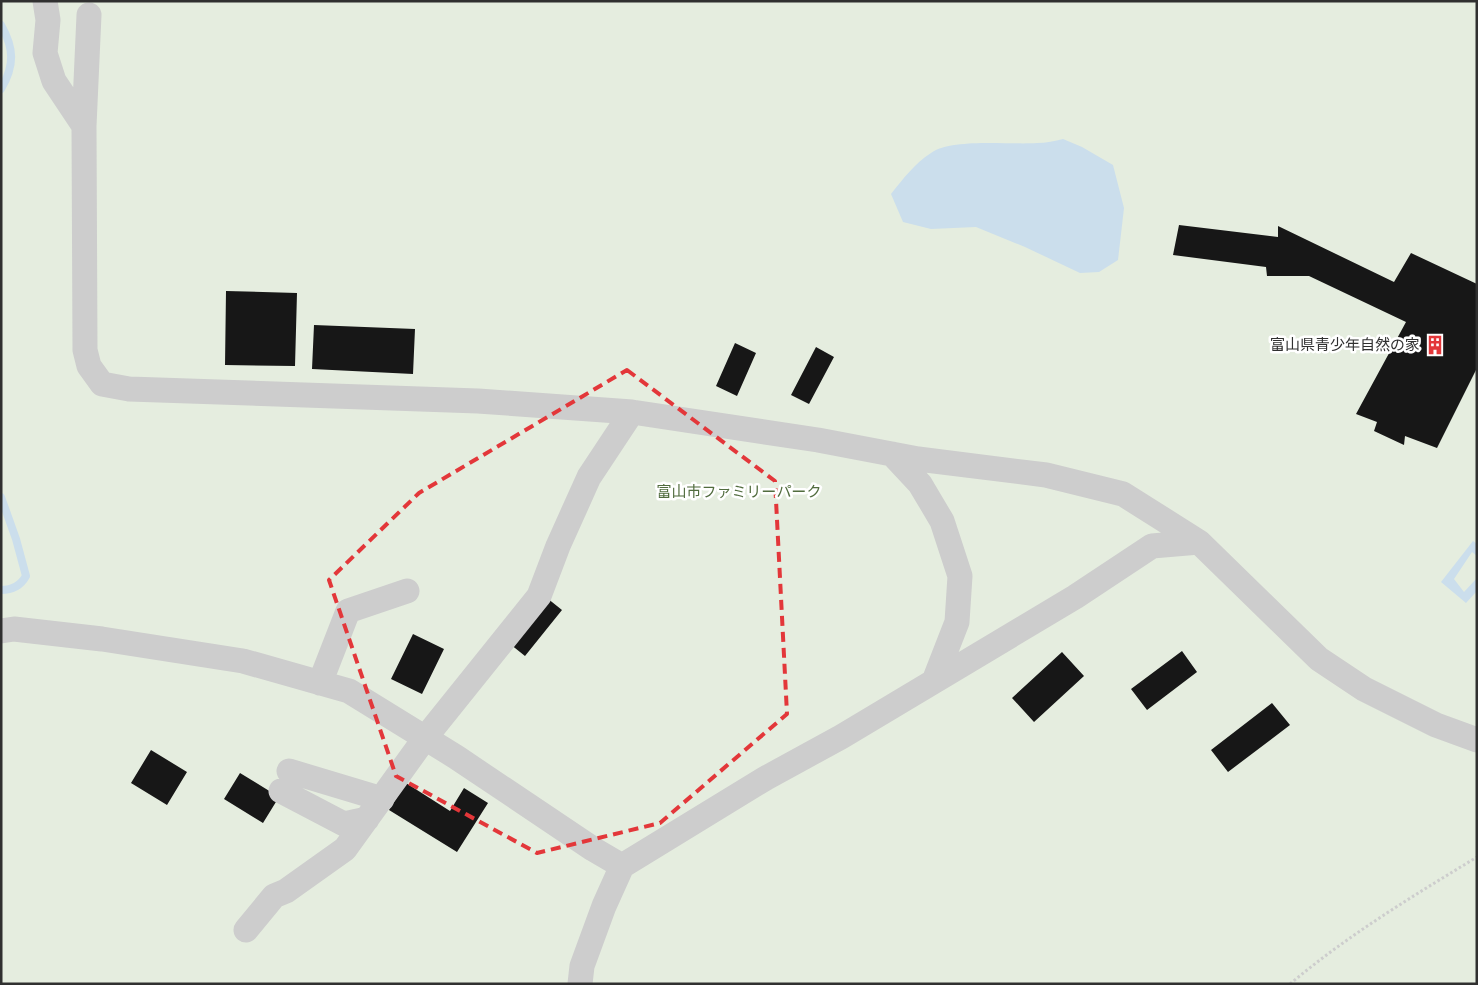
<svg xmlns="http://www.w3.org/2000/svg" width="1478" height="985" viewBox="0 0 1478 985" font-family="'PT Sans Narrow','Noto Sans JP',sans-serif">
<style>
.green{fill:#e5eddf}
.water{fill:#cbdeec}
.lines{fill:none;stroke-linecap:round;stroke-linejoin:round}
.stream{stroke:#cbdeec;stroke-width:8}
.building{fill:#171717}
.path{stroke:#cdcdcd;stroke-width:3;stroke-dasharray:2.5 2.5;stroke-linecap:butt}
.minor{stroke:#cdcdcd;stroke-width:25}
.marked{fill:none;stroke:#e3373a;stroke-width:4;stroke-dasharray:10 6;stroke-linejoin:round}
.labels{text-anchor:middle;stroke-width:5;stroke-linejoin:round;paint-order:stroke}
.poi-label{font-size:15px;fill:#303030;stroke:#fff;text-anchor:end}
.park-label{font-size:15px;fill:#516c3e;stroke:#fff}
</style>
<rect width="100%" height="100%" fill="#fff"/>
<path class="green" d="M1 1H1477V984H1Z"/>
<path class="water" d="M1063 139 1082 147 1113 165 1124 208 1118 260 1099 272 1080 273 1025 247 976 227 931 229 903 222 891 194C903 179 915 163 931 153 952 138 1010 145 1037 143 1046 143 1055 141 1063 139Z
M1473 541 1477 544V556L1472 552 1454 579 1464 592 1477 578V591L1466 603 1441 582Z"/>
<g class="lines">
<path class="stream" d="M1 25C14 48 15 65 1 89
M1 497 16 539 26 576C21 585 12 590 1 590"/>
</g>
<path class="building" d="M1179 225 1278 237V226L1394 282 1411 253 1477 284V368L1437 448 1405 436 1404 445 1374 431 1377 422 1356 414 1406 322 1309 276H1267L1266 267 1173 255Z
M226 291 297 293 295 366 225 365Z
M314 325 415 329 413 374 312 369Z
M735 343 756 353 737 396 716 386Z
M816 347 834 357 809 404 791 395Z
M547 598 562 610 525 656 510 644Z
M413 634 444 649 422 694 391 679Z
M1182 651 1197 672 1147 710 1131 689Z
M1062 652 1084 676 1034 722 1012 698Z
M1272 703 1290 725 1228 772 1211 750Z
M151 750 187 772 167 805 131 783Z
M240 773 279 797 263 823 224 799Z
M406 783 450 811 464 788 488 803 457 852 389 810Z"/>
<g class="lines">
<path class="path" d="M1290 984C1348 935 1413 896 1477 857"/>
<path class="minor" d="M45 1 48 20 45 53 54 81 84 126 85 350 89 366 102 384 129 389 478 401 632 412 818 440 918 459 1046 475 1123 494 1199 542 1319 659 1364 689 1436 725 1477 740
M84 126 89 15
M892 454 920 484 942 521 960 576 957 622 934 681
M1 631 14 629 102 639 243 661 349 691 456 757 593 849 622 866
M320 683 348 611 407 591
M289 771 382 799
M281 791 344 824 367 819
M246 930 274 896 286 891 345 849 425 738 539 596 558 546 589 477 632 412
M580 984 582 966 604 906 622 866 766 778 841 737 1075 597 1152 546 1199 542"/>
</g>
<path class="marked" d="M627 370 775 481 787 714 660 823 537 853 396 776 329 580 419 493Z"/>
<defs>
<symbol id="building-bare" viewBox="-9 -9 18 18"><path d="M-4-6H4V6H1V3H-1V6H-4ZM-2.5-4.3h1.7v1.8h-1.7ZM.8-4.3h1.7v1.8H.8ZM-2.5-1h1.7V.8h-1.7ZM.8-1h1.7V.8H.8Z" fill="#e3373a" stroke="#fff" stroke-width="2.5" paint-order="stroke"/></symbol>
</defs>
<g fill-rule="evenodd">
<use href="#building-bare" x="1421" y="331" width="28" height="28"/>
</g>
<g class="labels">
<g class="poi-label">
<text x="1420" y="350">富山県青少年自然の家</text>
</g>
<g class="park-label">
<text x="739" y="497">富山市ファミリーパーク</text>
</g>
</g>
<rect width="1478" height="985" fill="none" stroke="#303030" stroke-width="5"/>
</svg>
